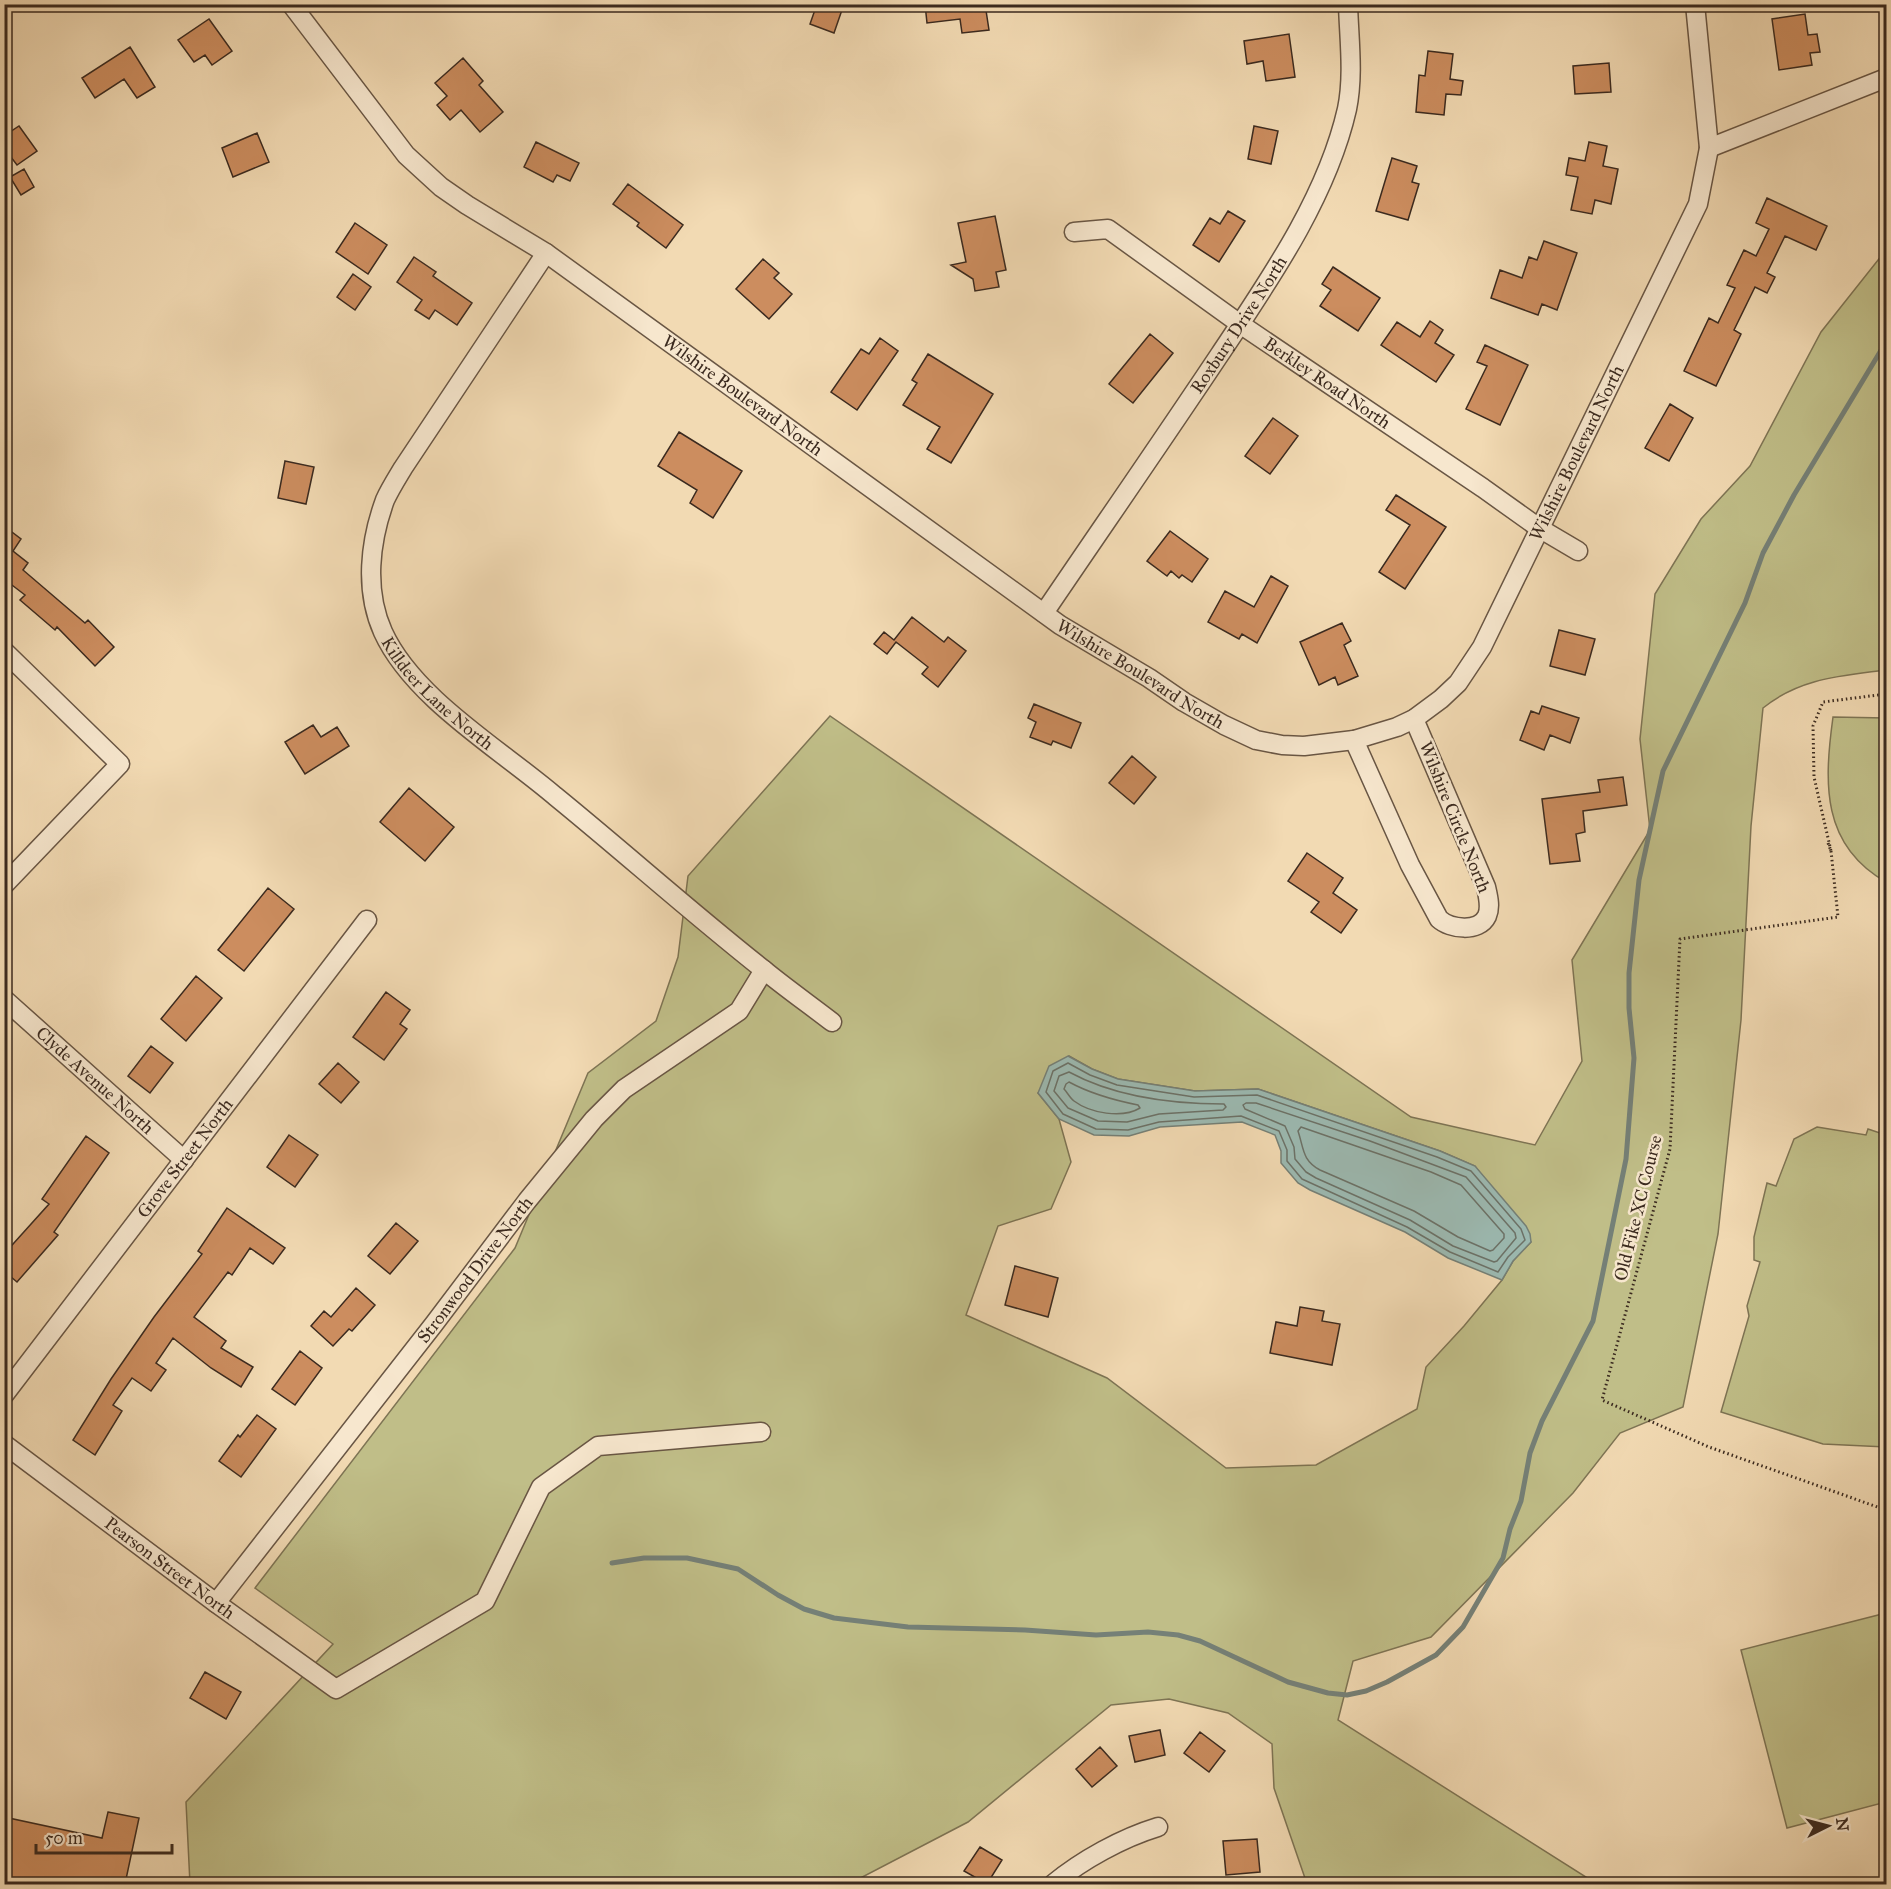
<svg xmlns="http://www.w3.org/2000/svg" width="1891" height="1889" viewBox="0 0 1891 1889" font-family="'IM FELL Great Primer',serif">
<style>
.green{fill:#c0be88;stroke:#7e7454;stroke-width:1.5;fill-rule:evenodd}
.water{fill:#9cbab2;stroke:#758077;stroke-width:1.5}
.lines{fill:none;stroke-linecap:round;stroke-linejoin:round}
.shore{stroke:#6c7268;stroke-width:1.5}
.stream{stroke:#758077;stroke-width:5}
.building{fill:#cc8d5f;stroke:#3b2a1f;stroke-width:1.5}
.minor-casing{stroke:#695644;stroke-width:21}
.path{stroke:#3b2a1f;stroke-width:3;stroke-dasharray:1.5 3;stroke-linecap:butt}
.minor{stroke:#f7e7ce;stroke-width:18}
.labels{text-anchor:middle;stroke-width:5;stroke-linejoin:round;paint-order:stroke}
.street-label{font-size:18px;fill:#3b2a1f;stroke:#f7e7ce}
</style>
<rect width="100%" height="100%" fill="#f2dab3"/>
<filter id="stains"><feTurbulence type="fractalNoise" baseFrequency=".00333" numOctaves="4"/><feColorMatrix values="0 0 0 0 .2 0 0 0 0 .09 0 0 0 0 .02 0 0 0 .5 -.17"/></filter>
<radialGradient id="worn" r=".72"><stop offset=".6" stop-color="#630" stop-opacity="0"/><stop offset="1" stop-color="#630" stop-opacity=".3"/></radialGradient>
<path class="green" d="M1886 250V670C1841 676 1800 678 1763 708L1751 826 1741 1020 1718 1234 1683 1407 1620 1433 1573 1493 1431 1637 1353 1661 1338 1720 1597 1884H1307L1274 1788 1272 1744 1228 1713 1169 1699 1111 1705 968 1822 849 1884H190L186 1802 333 1644 255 1588 515 1248 588 1073 656 1021 678 957 688 876 830 716 1411 1117 1535 1145 1582 1061 1572 960 1650 830 1640 739 1655 594 1701 519 1750 466 1821 332ZM1069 1056 1092 1069 1118 1079 1195 1091 1258 1089 1440 1151 1475 1166 1531 1242 1513 1261 1502 1280 1464 1326 1426 1367 1417 1409 1316 1465 1226 1468 1107 1378 966 1315 998 1226 1051 1209 1071 1162 1059 1119 1038 1093Z
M1833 717 1886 718V882C1821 845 1824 783 1833 717Z
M1817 1127 1866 1135 1868 1129 1886 1135V1447L1823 1444 1721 1412 1749 1316 1747 1306 1760 1262 1754 1260V1237L1767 1183 1776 1186 1794 1139Z
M1886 1613V1802L1787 1828 1741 1650Z"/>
<path class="water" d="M1068 1056 1092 1069 1118 1079 1195 1091 1258 1089 1440 1151 1475 1166 1526 1226 1530 1234 1531 1242 1513 1261 1502 1280 1448 1258 1405 1232 1310 1190 1298 1183 1281 1163V1151L1275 1135 1242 1122 1160 1127 1129 1136 1094 1135 1059 1119 1038 1093 1049 1066Z"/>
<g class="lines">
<path class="shore" d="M1068 1063 1090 1075 1117 1085 1194 1097 1257 1095 1437 1157 1471 1171 1521 1229 1525 1240 1508 1257 1498 1272 1450 1252 1407 1227 1302 1179 1287 1161V1150L1279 1131 1241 1116 1159 1122 1128 1130 1096 1129 1063 1114 1046 1092 1053 1071Z
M1069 1072C1115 1097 1172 1104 1224 1104L1226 1107 1223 1110 1159 1114 1127 1122 1098 1121 1068 1108 1054 1091 1059 1076Z
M1069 1082C1091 1094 1113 1100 1138 1105L1140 1108C1122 1119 1090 1113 1074 1101 1070 1098 1067 1092 1064 1089L1066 1084Z
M1246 1103H1256L1370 1141 1466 1177 1515 1233 1516 1238 1497 1261 1494 1262 1453 1246 1410 1220 1316 1178 1306 1172 1295 1159 1294 1147 1285 1126 1245 1109 1243 1105Z
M1301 1127 1431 1172 1461 1185 1504 1234V1238L1493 1250 1490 1251 1458 1237 1414 1211 1320 1170C1302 1160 1304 1149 1298 1131Z"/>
<path class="stream" d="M612 1563 644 1558H687L738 1569 778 1595 804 1609 834 1618 908 1627 1025 1630 1096 1635 1148 1632 1178 1635 1200 1641 1288 1682 1328 1693 1347 1695 1366 1691 1387 1682 1436 1655 1463 1627 1503 1558 1510 1529 1521 1501 1530 1453 1542 1421 1593 1321 1626 1159 1634 1058 1629 1008V973L1639 880 1663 771 1745 603 1763 553 1794 495 1886 342"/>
</g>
<path class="building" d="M817 4H844L834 33 810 24Z
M925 4H985L989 30 962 33 960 19 927 23Z
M1805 14 1808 35 1817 34 1820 52 1810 53 1812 65 1779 70 1772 19Z
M209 19 232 51 212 65 205 55 194 62 178 40Z
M1289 34 1295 77 1266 81 1263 61 1247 64 1244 41Z
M130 47 155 87 137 98 124 79 95 98 82 78Z
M1428 51 1453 54 1450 79 1463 81 1461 95 1446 94 1444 115 1416 112 1419 75 1425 76Z
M463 58 483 81 479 85 503 112 480 132 461 110 450 120 437 105 447 96 435 83Z
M1609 63 1611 92 1575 94 1573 66Z
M19 126 37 151 17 165 4 148V136Z
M1254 126 1278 131 1271 164 1248 159Z
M257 133 269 162 233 177 222 148Z
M536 142 579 163 570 181 557 175 553 182 524 167Z
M1589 142 1607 146 1603 166 1618 169 1611 204 1595 200 1592 214 1571 210 1578 177 1566 175 1569 158 1585 161Z
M1392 158 1417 166 1412 182 1419 184 1408 220 1376 211Z
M24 169 34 187 21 195 10 177Z
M628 184 683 225 666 248 637 226 639 223 613 204Z
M1767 198 1827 226 1816 250 1785 236 1767 273 1775 277 1767 293 1755 287 1734 330 1741 334 1716 386 1684 371 1709 318 1718 323 1735 288 1727 285 1744 250 1756 256 1769 229 1756 223Z
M1228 211 1245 221 1219 262 1193 245 1210 218 1220 224Z
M995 216 1006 270 996 272 999 287 975 291 973 279 951 265 966 262 958 223Z
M355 223 387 245 368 274 336 252Z
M1544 241 1577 253 1557 310 1542 304 1538 315 1491 298 1500 270 1522 278 1529 257 1537 260Z
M414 257 436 272 433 276 472 303 457 325 435 310 429 319 415 310 422 300 397 282Z
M763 259 779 273 774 278 792 294 769 319 736 289Z
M1333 267 1380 298 1358 331 1320 306 1331 290 1322 284Z
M353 274 371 287 355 310 337 297Z
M1430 321 1443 330 1435 343 1454 355 1436 382 1381 345 1397 322 1420 337Z
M1150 334 1173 353 1133 403 1109 384Z
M880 338 898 351 857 410 831 392 861 349 869 354Z
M1485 345 1528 365 1500 425 1466 409 1487 366 1477 362Z
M928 354 993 394 951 463 927 449 940 427 903 405 917 383 912 380Z
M1670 404 1693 418 1669 461 1645 448Z
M1273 418 1298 436 1270 474 1245 456Z
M679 432 742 471 713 518 690 503 697 490 658 466Z
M285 461 314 467 306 504 278 498Z
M1396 495 1446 527 1405 589 1379 572 1410 525 1386 510Z
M4 526 21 539 13 551 28 563 23 570 85 623 88 620 114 647 95 666 57 627 55 630 20 600 25 595 4 579Z
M1170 531 1208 559 1192 582 1182 575 1179 578 1171 571 1167 576 1147 561Z
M1271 576 1288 586 1257 643 1242 634 1239 639 1208 622 1225 591 1254 607Z
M912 617 944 642 948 637 966 651 938 687 922 674 928 667 896 642 887 654 874 644 884 632 894 640Z
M1342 623 1351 641 1344 645 1358 676 1338 685 1335 677 1319 685 1300 642Z
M1559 630 1595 639 1585 675 1550 666Z
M1034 704 1081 723 1071 748 1053 741 1051 745 1030 737 1036 722 1028 718Z
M1542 706 1579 718 1570 743 1550 735 1544 750 1520 740 1531 711 1539 714Z
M313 725 321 737 337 727 349 746 305 774 285 742Z
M1132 756 1156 777 1134 804 1109 783Z
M1623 777 1627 805 1583 811 1585 832 1576 834 1580 861 1550 864 1542 799 1600 792 1598 780Z
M409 788 454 827 425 861 380 822Z
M1307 853 1343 878 1333 893 1357 910 1341 933 1311 912 1319 902 1288 881Z
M268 888 294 909 244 971 218 950Z
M196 976 222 998 186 1041 161 1019Z
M386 992 410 1010 400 1024 407 1029 384 1060 353 1037Z
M151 1046 173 1063 150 1093 128 1076Z
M338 1063 359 1082 341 1103 319 1084Z
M289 1135 318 1155 295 1187 267 1167Z
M86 1136 109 1153 54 1232 58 1235 17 1282 4 1271V1254L49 1204 42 1199Z
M227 1208 285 1248 273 1264 250 1248 232 1275 228 1272 194 1317 226 1341 221 1348 253 1367 241 1387 211 1368 173 1338 156 1363 166 1370 151 1391 132 1378 113 1405 122 1411 95 1455 73 1440 111 1379 154 1317 202 1254 198 1251Z
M396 1223 418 1241 390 1274 368 1256Z
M1015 1266 1058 1278 1048 1317 1005 1305Z
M356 1288 375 1305 352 1331 349 1329 333 1346 311 1326 324 1311 331 1317Z
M1300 1307 1324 1311 1322 1321 1340 1324 1332 1365 1270 1353 1276 1322 1297 1326Z
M300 1351 322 1368 295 1405 272 1389Z
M257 1415 276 1429 241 1477 219 1461 238 1435 240 1437Z
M205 1672 241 1692 226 1719 190 1698Z
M1160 1730 1165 1755 1135 1762 1129 1736Z
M1200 1732 1225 1751 1209 1772 1184 1753Z
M1100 1747 1117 1766 1092 1787 1076 1769Z
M108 1812 139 1818 125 1884H4V1817L102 1838Z
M1257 1839 1260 1872 1226 1875 1223 1841Z
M980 1847 1002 1860 987 1884 964 1871Z"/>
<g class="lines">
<defs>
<g id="minor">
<path id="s1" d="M291 4 406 155 441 187 467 205 546 253 1060 625 1149 678 1184 702 1224 725 1256 740 1282 745 1304 746 1354 740 1397 727 1414 719 1441 699 1458 683 1482 647 1698 204 1709 148 1695 4"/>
<path d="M1709 148 1886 78"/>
<path id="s2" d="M1074 232 1108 229 1240 324 1483 488 1539 528 1578 551"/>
<path id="s3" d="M546 253 403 468C397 478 390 489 385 500 370 541 364 590 383 632 413 698 500 749 555 796 625 853 693 914 764 970 786 988 810 1005 832 1022"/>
<path id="s4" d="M1044 613C1103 526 1162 441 1220 354 1270 279 1327 197 1347 109 1354 75 1349 39 1348 4"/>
<path d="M4 651 120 764 4 885"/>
<path d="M1354 740 1410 865 1439 919C1450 929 1479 933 1487 916 1491 907 1488 896 1486 887L1414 719"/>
<path id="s5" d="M4 999 184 1160"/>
<path id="s6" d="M4 1395 367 920"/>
<path id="s7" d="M4 1444 216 1603 336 1689 485 1601 541 1487 598 1446 761 1432"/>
<path id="s8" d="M216 1603 434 1324 527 1201 594 1119 624 1089 739 1011 764 970"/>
<path d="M1053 1884C1082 1860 1122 1838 1158 1827"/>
</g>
</defs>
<use href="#minor" class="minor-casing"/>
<path class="path" d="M1828 843 1831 851 1814 777 1813 726 1823 702 1886 694
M1831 851 1838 917 1680 939 1670 1149 1602 1400 1709 1447 1886 1510"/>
<use href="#minor" class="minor"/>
</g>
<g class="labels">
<g class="street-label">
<text dy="6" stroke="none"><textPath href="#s4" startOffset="348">Roxbury Drive North</textPath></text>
<text dy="6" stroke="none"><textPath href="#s2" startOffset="302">Berkley Road North</textPath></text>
<text dy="6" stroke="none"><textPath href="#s1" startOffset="604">Wilshire Boulevard North</textPath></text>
<text dy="6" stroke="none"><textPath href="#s1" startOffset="1702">Wilshire Boulevard North</textPath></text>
<text dy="6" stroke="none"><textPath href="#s1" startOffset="1090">Wilshire Boulevard North</textPath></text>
<text dy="6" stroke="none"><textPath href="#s3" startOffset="513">Killdeer Lane North</textPath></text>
<text transform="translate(1455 817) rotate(68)" y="6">Wilshire Circle North</text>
<text dy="6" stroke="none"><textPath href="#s5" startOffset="122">Clyde Avenue North</textPath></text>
<text dy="6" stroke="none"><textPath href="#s6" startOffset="298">Grove Street North</textPath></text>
<text transform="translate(1638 1208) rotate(-76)" y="6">Old Fike XC Course</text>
<text dy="6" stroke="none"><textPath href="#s8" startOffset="422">Stronwood Drive North</textPath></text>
<text dy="6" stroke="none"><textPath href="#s7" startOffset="207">Pearson Street North</textPath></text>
</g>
</g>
<rect width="1891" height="1889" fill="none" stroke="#f2dab3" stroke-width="24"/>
<rect x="6" y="6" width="1879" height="1877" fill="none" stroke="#3b2a1f" stroke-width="3"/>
<rect x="12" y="12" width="1867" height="1865" fill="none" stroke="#3b2a1f" stroke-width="1.5"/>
<g transform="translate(1828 1826) rotate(84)" stroke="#f7e7ce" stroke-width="4.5" paint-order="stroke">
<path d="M0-4.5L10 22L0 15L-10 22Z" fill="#3b2a1f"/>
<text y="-9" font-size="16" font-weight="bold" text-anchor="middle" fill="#3b2a1f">N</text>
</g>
<path d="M36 1844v9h136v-9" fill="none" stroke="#3b2a1f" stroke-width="3"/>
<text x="45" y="1844" font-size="18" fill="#3b2a1f" stroke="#f7e7ce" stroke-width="4.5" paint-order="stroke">50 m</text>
<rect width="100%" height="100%" filter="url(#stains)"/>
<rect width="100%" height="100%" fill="url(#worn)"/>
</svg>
